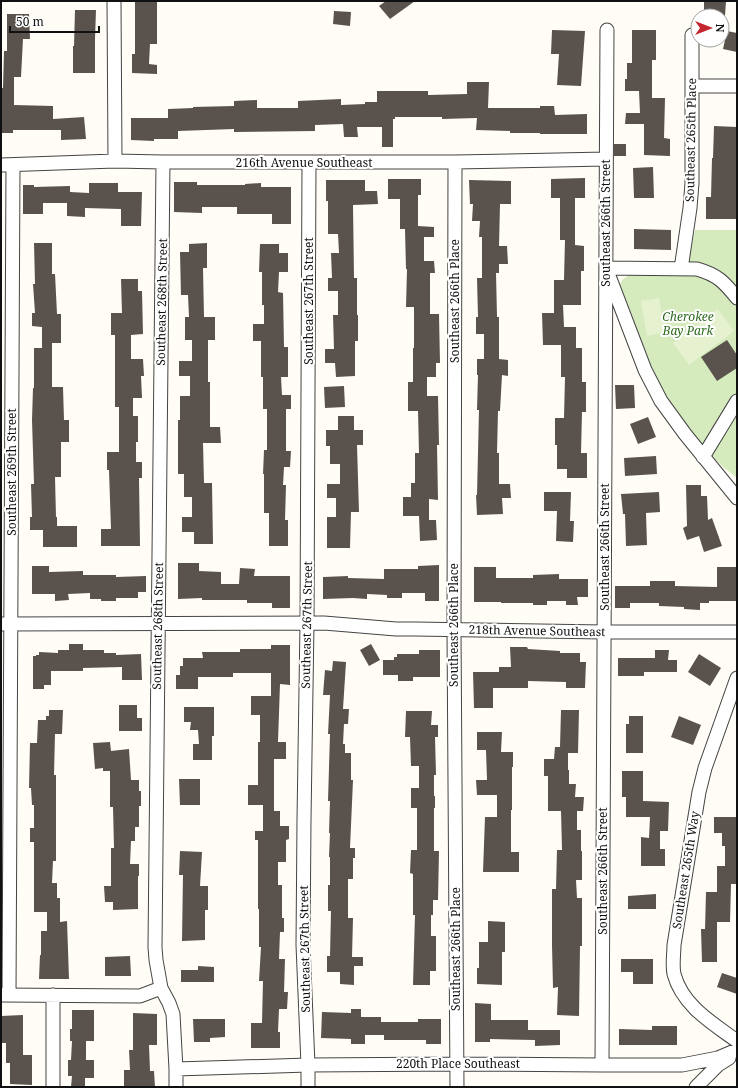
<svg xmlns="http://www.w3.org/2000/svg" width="738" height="1088" viewBox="0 0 738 1088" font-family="'Noto Serif',serif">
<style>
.green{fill:#d5ebbd}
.pitch{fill:#e6f2cf}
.building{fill:#5a524d}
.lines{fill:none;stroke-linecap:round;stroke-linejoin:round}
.minor-casing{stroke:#444;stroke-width:15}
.minor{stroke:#fff;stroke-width:13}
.labels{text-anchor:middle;stroke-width:4;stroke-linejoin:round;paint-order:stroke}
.street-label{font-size:12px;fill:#111;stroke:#fff}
.park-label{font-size:12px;font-style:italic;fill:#2f6b1f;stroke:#fff}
</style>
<rect width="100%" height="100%" fill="#fffdf5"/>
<path class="green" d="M695 230H737V478L722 466 681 423 655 376 620 284 623 279 629 275 686 274Z"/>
<path class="pitch" d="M659 298 665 332 647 336 641 301Z
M718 309 734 331 689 365 673 343Z"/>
<path class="building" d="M135 1H157V44H150L149 64 157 65V74L132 73V54H135Z
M386 1H415L390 19 379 6Z
M704 1H726L725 16H709V15H704Z
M75 10H96L95 39V73H73V46H74Z
M334 11 351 12 350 26 333 24Z
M7 14H29L30 39H23L21 77H14V105L53 106V119L84 117 86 139 61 140V130H13V133H1V88H3L4 51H7Z
M552 30 585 31 581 86 557 85 559 54H551Z
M632 30H656V60H652V98H665L664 138 670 139V156L644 155V124H625L626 113H640L639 91H625V79H627V63H632Z
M727 31 737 33V52L723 49Z
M467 82H489L488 108H540V106H554L555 115 587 114V134H540V133H510V131L476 130 477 118 442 119V117H395V119H393V147H382V127H357L358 137H344L343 124 315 125V131L234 132V129L178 131V139H154V141L131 140V118H168V109L193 108V107L234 106V101L257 100V108H298V101L341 99V105L365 104V102H377V91H428V95L467 94Z
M714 126 737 127 736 219H706V197H711L712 158H713Z
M614 144H626V156H614Z
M653 167 654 198H634L633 168Z
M585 178V198H575V245L584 246V271H581V305H563L564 327H576V348H582V382H586V412H582L581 453H587V478H567V469H557V445H555V418H564L565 377H561V345H543L542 313H554V280H564L565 240H560V198H551V179Z
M388 179H421V195H418V226L434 227V237H424V261H434L435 273H430V314H439L440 363H436V377H427V396H438L439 445H437L438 500 429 499V520H436L437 540 420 541 419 516H403V497H411V483H415V453H419L418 411H408V382H413V348H414V307H406L407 269H406L405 229H400V199H388Z
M326 180H365V191H377L378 204 353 205 354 278H357V315H358V341H355V376L336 377 335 363H325V349H334L333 315H338V291H328V278H332L331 253H339L338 234H328V201H326Z
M469 180 511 181V204H500L499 246H507L508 264H499V273H496L497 317H499V359L508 360V376L502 375 500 411H498L497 453H499V484H510L511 498H502L503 514 477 515 476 495H477L479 410H477L478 375H477V359H484V334H476V317H478L477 278H482V237H479L480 221H472L473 204H470Z
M174 182H197V185H245V184L261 183V187H291V224H272V214H237V207H202V213L174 212Z
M89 183H118V192H142L141 226H121V209L85 208V217L67 216V203H43V214H23V185H34V187L70 186V192L89 193Z
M634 229 671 230V250L634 249Z
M34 243H52V274H55L57 314H61V343H52V387H63L64 420H69V442H61V477H55L56 517H57V526H77V547H43V530H30V517H32L31 484H34L32 420 33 388H34V348H42V327L32 326V313H35L33 284H35Z
M207 243V268H203L204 317H215V340H208V382H210V427H220L221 443H203L204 483H212L213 544H194V532H182V517H192V497H184V474H178V420H180V396H190V376H179V361H192V340H185V317H189L188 295H181L180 252H189V244Z
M260 244H279V253H288V272H279L278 292 283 293 284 347H288V377H281L282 395H291V409H286V451H291L290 467H284L283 485H286L285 520H288V546H269V513H264V474H263L264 450H267V409H263V377H261V341H253V324H264V305H262V272H259Z
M121 279H138V291H142L143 334 131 335V359H143L144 376H141L142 398H133V416H138V442H136V462H142V478H139L140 546H101V529H111L109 470H107V452H119V407H115V335H111V313H122Z
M727 340 737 355V368L717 381 701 357Z
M615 385H634L635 408 616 409Z
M344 386 345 407 325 408 324 387Z
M338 416H354V430H363V445H357L359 512H351L350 548H327V517H336V498H327V484H340V464H330V446H326V430H338Z
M648 417 656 437 638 444 630 424Z
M656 456 657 474 625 476 624 458Z
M686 485H701V496H707L708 520 712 518 722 546 704 552 699 536 687 540 683 528 687 526Z
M544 492H571L570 521H574L573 542 556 541 557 511H544Z
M659 492 660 512 646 513 647 545 626 546 625 514H623L621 494Z
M178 563H199V571L221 572V584H239L240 568 255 569 254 576H290V608H272V603H247V600H202V598L178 599Z
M439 565V601H425V593H402V598H387V595L367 594V599L353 598 323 599V577L348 576V578L384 579V569H418V566Z
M32 566H49V572L83 571V575H116V577L146 576V592H138V598H116V601H101V599H90V593L68 594 69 600 55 601V594H32Z
M474 567H496V578H533V575L559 574V579H588V597H577L578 605H566V601H547V605H533V603H501V602H474Z
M717 567H736V601H709V603H700V610L684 609V607L659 606V603H630V608H615V586H650V581H675V586L717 587Z
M69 644H83V650H104V653H116V655L141 654 142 680H122V667L83 668V671H51V685H44V689H33V656H36V655H39V652L58 653V650H69Z
M371 644 380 660 369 666 360 650Z
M271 645H290V685L280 684 278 742H286V759H274V811H280V826H289V839L286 840V862H278V885H282V918H284V932H280L279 959H285L284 992H288L287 1009H279L278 1032H280V1048H251V1023H262L263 981H259L261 947H259V909H258V840H255V831H263V805H248V785H258V742H260V715H251V696H271V673H233V677H198V689H176V675H180V666H183V658H203L202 652H240V649H271Z
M510 647H527L528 649 560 651V653H580V662H586L585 688H566V682L528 681V688H493V708H474L473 672H499V667H511Z
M419 650H440V677H413V681H398V675H383V660H394V657H397V654H419Z
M655 650H669L668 660H677V672H644V676H618V658H655Z
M699 654 721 668 710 686 688 672Z
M333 661 346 662 343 709H349L348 724H344L343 744H345V753H351V780H353L350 848H355V858H353V879H348V918H353L352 957H363V966H354V985L340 984V972H327V956H330L331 911H328V885H330V857H329L330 833H329L330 801H328L330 734H328L330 695H323L325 670 332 671Z
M119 705H137V718H142V731H119Z
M184 707H214V736H212V760H193V744H199L198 730H190L191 722H184Z
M49 710H63L62 734H55L54 775H56V861H53L52 883H57V898H60V922L67 921 69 979H39L40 955H41V931H47V912H34V842H30V828H34V805H32L31 788H29L30 743H37L38 720H46V716H49Z
M561 710H579L578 753H568V770H569V784H576L575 797H584L583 811H577V830H581V851H582V880H576L577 898H582V946H580L579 1016 557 1015 558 987 553 988 552 945V889H556L557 850H562L561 811H548V776H544V759H554L555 747H560Z
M406 711H432L431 725H438V737H435L436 775H434V796H435V808H434V851H439L438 900H433V915H431V936H436V971H430V985H413L415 915H413V874L410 873 411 850H417V808H411V788H419V766H411L410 737H405Z
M629 716H643V753H626V724H629Z
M679 716 701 725 693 745 671 737Z
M477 732H502L501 752H513V767H512V810H511V852H519V872H483L485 817H497V795H477L476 780H487L486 750H477Z
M110 742 111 751 129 749 131 780H139V791H141V806H139V827H135V841H131L130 864H139V876H138V909L113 910V902H105L104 886H111V848H114L113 807H110V771H103V768L95 769 93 743Z
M622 771H643V801L669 802 668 831H660V849H665V866H641V837L649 838 650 817H626V797H622Z
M179 779H200V805H180Z
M714 817H737V884H731L730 922H717V962H702L701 929H705L706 892H717V866H725V846H722V833H714Z
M180 851 202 852 200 886H208V910H205V940L182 941 183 875H179Z
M656 894V909H628V896Z
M488 921 505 922V952H502V985L477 984V968H479V942H488Z
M130 956 131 976H105V957Z
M621 959H653V984H633V972H621Z
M198 966 214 967V982H181V970H198Z
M722 973 737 978V994L717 987Z
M475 1003 491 1004V1020H528V1030H560V1045L535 1046V1040L490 1039V1042H475Z
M351 1009H361V1017H381V1022H418V1019H441V1044H426V1040H384V1035H365V1044H351V1039L321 1038 322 1012 351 1013Z
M72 1010H94V1041H86V1060H94V1078H85V1087H71L72 1076H68V1060H71L72 1041H70V1029H72Z
M133 1013 157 1014V1045H149L150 1071H154L155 1087H124V1070H130L129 1050H133Z
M23 1015V1055H32V1085L10 1084V1063H6V1043H1V1016Z
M193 1019H225V1037L210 1038V1042H194Z
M652 1026H677V1045H619V1029L652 1030Z"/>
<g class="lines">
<defs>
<path id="minor" d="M114 1 115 161
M692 86H737
M163 162 155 947 156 960 161 988 169 1003 173 1014 176 1069V1087
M455 162 454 630 457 1087
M1 165 115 161 163 162H455L606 159
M606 268 697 269C718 275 724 282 737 298
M681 269 690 208 692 183V35
M609 276 645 370 661 401 685 434 737 498
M703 457 737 401
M1 624 324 623 396 629H415L604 632H737
M737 678 705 768 699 792 674 945C674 954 672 965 674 974 682 1005 712 1023 737 1041
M1 995 140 996 161 988
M9 995 13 165
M602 1065 607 30
M176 1069 308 1065 457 1064 602 1065H682L718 1058 737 1050
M53 1087V995
M308 1087V1065L303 945 304 820 307 623 309 163
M696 1087 718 1065 729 1058"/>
</defs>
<use href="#minor" class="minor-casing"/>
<use href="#minor" class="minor"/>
</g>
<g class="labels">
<g class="street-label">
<text transform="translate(691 140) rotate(-89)" y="4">Southeast 265th Place</text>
<text x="304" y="167">216th Avenue Southeast</text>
<text transform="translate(606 223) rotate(-90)" y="4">Southeast 266th Street</text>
<text transform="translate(309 301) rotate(-90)" y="4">Southeast 267th Street</text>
<text transform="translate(455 301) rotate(-90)" y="4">Southeast 266th Place</text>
<text transform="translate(162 302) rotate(-89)" y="4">Southeast 268th Street</text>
<text transform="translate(12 472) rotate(-90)" y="4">Southeast 269th Street</text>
<text transform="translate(605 547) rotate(-90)" y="4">Southeast 266th Street</text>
<text transform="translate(307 625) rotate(-89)" y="4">Southeast 267th Street</text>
<text transform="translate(454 625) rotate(-90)" y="4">Southeast 266th Place</text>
<text transform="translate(158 626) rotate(-89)" y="4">Southeast 268th Street</text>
<text transform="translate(537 631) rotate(1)" y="4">218th Avenue Southeast</text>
<text transform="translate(686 870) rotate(-81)" y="4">Southeast 265th Way</text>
<text transform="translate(603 871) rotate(-90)" y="4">Southeast 266th Street</text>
<text transform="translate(305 949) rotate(-91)" y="4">Southeast 267th Street</text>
<text transform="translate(456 949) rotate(-90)" y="4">Southeast 266th Place</text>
<text x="458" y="1068">220th Place Southeast</text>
</g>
<g class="park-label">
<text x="688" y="321">Cherokee<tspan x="688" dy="14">Bay Park</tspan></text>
</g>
</g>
<rect width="738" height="1088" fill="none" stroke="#111111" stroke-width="4"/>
<g transform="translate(710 28) rotate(90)"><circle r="19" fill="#ffffff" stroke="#a0a0a0"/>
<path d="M0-3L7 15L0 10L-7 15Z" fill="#c4262e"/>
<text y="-6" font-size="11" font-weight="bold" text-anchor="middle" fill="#111111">N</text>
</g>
<path d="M10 26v6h89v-6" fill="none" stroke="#111111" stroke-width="2"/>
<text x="16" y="26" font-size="12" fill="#111111" stroke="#ffffff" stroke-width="3" paint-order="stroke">50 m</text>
</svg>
